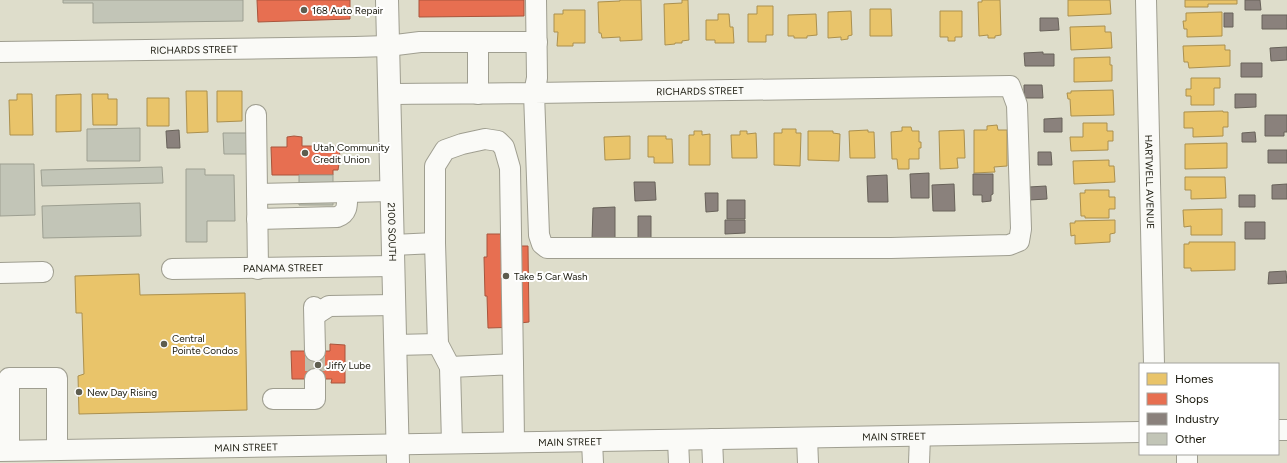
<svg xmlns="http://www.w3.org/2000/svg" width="1287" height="463" viewBox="0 0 1287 463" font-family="Figtree,sans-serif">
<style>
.homes{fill:#e9c46a;stroke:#ab904e}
.shops{fill:#e76f51;stroke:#a9553c}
.industry{fill:#8a817c;stroke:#68625a}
.building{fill:#c2c5b7;stroke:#9d9f91}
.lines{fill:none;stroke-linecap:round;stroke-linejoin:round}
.minor-tunnel{stroke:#c0bfae;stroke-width:20;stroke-dasharray:20 10;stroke-linecap:butt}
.minor-casing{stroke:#9f9e90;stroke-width:22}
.major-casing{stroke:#9f9e90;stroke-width:24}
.minor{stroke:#fafaf7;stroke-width:20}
.major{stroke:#fafaf7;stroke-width:22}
.poi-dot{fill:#5e5d4f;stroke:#fff;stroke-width:1.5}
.labels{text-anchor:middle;stroke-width:4;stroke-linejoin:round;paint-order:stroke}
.poi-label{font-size:10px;fill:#19180c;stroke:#fff;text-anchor:start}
.street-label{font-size:10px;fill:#19180c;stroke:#fff}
</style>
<rect width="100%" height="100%" fill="#deddcb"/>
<path class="homes" d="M620 0H641L642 40 620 41V37L602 38 601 33H599L598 2 620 1Z
M682 0H688L689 40 682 41V43H675V44L665 45 664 4 682 3Z
M982 0H1000L1001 35 995 36V38H988V35L979 36 978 2H982Z
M1068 0H1110L1111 14 1068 16Z
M1185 0H1237V4H1208V7H1185Z
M757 6H773V35H766V42H748V14H757Z
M870 9H891L892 36H870Z
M563 10H585V43H573V46H557L558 32H554V14H563Z
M851 11 852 35 848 36V39L841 40V37L828 38V12Z
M940 11H962V37H955V41H948V37H940Z
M1222 12V36L1187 37V29H1184L1183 21H1186V13Z
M718 14H729L730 27H733L734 43H715V40H706V20H718Z
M816 14 817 35 807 36V38H794V36H788V15Z
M1105 26V32H1111L1112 48 1071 50 1070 27Z
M1225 45V50H1230V66L1189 68 1188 62H1184L1183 46Z
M1110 57V65H1112V81L1074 82V58Z
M1191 78H1220V88H1214V105H1191V96H1186V89H1191Z
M1113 90 1114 115 1071 116 1070 99H1068L1067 93H1071V91Z
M186 91H207L208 132 187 133Z
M217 91H242V121L217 122Z
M17 94H32L33 135H10L9 100H17Z
M81 94V131L56 132V95Z
M92 94H108V99H117V125H93Z
M147 98H169V126H147Z
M1223 111V112H1228V127H1223V136L1193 137V128H1184V112Z
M1083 123H1107V131H1113V141H1108V150L1071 151 1070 137H1083Z
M997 125 998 130H1007V166L994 167 995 172 974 173V130H987V126Z
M902 127H911L912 131H919V142H921V148H919V159H909V169H898L897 159H892L891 132 902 131Z
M782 129H796V133H801L800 166 774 165V133H782Z
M868 130V132H874L875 158H850L849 131Z
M964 130 965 158H957L958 168 940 169 939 131Z
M694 131H702V135L710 134V165H689V135H694Z
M740 131H747V134L756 133 757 158H732L731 135H740Z
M808 131H833V133L840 134 839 161 808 160Z
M630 136V159L605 160 604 137Z
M648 136H666V139H672L673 163H654V157H648Z
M1227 143V168L1185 169V144Z
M1109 160V166H1114L1115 182 1074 184 1073 161Z
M1185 177H1225L1226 198 1191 199V190H1185Z
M1085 190H1109V197H1115V209H1109V218H1085V216H1081L1080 193H1085Z
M1222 209V235H1191V226L1184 227 1183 210Z
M1115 220V233L1110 234V242L1075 244V235L1071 236 1070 223H1075V221Z
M1189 242H1235V270L1191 271V268H1184V244H1189Z
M139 274 140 295 245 293 247 410 79 414 78 376 84 374 82 313H76L75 276Z"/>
<path class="shops" d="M257 0H350V19L258 22Z
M419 0H524V16L419 17Z
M294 136 302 137V146H339L340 158 338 170H333V175H272L271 147H287V137Z
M487 234H503L520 246H528L529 322 520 323V327L488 328 487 296H485L484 257H487Z
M330 344 345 345V383H331L332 379H292L291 351H330Z"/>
<path class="industry" d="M1245 0H1260L1261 10H1245Z
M1224 13H1233V27H1224Z
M1262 15H1287V29H1262Z
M1040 18H1058L1059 30 1040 31Z
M1287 47V60L1271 61 1270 48Z
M1043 52V54H1054V66H1025L1024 53Z
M1241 63H1262V77H1241Z
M1024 85H1042L1043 98H1024Z
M1235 94H1256V107L1235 108Z
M1265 115H1287V132H1284V136H1265Z
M1062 118V132H1044V119Z
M179 130 180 148H167L166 131Z
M1255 132 1256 142H1242V133Z
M1268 150H1287V163H1268Z
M1038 152H1051L1052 165H1038Z
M929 173V198H911L910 174Z
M973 174H993V194L991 195V201L982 202V195H973Z
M887 175 888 202H868L867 176Z
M634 182H655L656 200 635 201Z
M954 184 955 211H933L932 185Z
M1287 184V199H1272V185Z
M1046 186 1047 199 1029 200V187Z
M705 193H718V211L706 212Z
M1239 195H1255V207H1239Z
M727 200H745V219H727Z
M615 207V239H592L593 208Z
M638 216H651V239L638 240Z
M725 220H745V233L725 234Z
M1245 222H1265V239H1245Z
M1286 271 1287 283 1268 284 1269 272Z"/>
<path class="building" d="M63 0H243V21L93 23V3H63Z
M140 128V161H87V129Z
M223 133H247V154H224Z
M0 164H34L35 215 0 216Z
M162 167 163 183 42 186 41 170Z
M186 169H205V175H234L235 221H207V242H186Z
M299 175H333V205H299Z
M140 203 141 236 43 238 42 206Z"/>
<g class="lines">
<path class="minor-tunnel" d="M315 351V379"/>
<defs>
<g id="minor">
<path id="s1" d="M1146 0 1154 364"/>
<path id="s2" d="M0 52 355 47 388 46 420 42H537"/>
<path id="s3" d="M390 94C438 93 486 94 534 93L1010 86 1017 105 1021 229 1019 241 1009 245 891 248H547L542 244 539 235 534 93 537 78 536 0"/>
<path d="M478 94V42"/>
<path d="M256 115 258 269"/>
<path d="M257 194 392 191"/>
<path d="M257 219 337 217C349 213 347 203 347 192"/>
<path d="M435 243V166L445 150 462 144 485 139 498 141 504 147 510 168 513 364"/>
<path d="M393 245 435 243 438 344 450 367 452 443"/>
<path id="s4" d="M172 269 393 266"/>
<path d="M0 273 43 272"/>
<path d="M314 307 315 351"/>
<path d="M315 315 329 306 394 305"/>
<path d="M395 345 438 344"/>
<path d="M450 367 513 364 514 442"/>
<path d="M273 399H315V379"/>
<path d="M1278 430H1287"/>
<path d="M807 438 808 463"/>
<path d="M712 439 713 463"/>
<path d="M678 440 679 463"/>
<path d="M592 441 593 463"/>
<path d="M9 450V378H57V450"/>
<path id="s5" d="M0 451 1140 432"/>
<path d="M1187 454V463"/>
<path d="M919 463 920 436"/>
</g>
<g id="major">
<path id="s6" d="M387 0 398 463"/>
</g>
</defs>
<use href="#minor" class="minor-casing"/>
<use href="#major" class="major-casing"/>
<use href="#minor" class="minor"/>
<use href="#major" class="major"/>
</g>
<g class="poi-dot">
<circle cx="304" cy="10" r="4"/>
<circle cx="305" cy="153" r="4"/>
<circle cx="506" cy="276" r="4"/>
<circle cx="164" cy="344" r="4"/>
<circle cx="318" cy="365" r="4"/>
<circle cx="79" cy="392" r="4"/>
</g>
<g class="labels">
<g class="poi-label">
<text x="312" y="14">168 Auto Repair</text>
<text x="313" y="151">Utah Community<tspan x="313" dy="12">Credit Union</tspan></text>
<text x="514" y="280">Take 5 Car Wash</text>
<text x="172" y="342">Central<tspan x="172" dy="12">Pointe Condos</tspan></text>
<text x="326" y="369">Jiffy Lube</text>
<text x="87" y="396">New Day Rising</text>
</g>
<g class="street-label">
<text dy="4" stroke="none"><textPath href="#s2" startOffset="194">RICHARDS STREET</textPath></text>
<text dy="4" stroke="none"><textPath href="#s3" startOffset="310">RICHARDS STREET</textPath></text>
<text dy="4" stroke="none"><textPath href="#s1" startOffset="182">HARTWELL AVENUE</textPath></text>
<text dy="4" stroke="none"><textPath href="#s6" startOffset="232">2100 SOUTH</textPath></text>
<text dy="4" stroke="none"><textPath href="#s4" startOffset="111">PANAMA STREET</textPath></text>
<text dy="4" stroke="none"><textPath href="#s5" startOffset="894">MAIN STREET</textPath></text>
<text dy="4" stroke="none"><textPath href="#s5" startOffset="570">MAIN STREET</textPath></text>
<text dy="4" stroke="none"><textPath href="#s5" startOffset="246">MAIN STREET</textPath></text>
</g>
</g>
<rect x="1139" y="363" width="140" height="92" fill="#ffffff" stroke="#a3a39e"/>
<rect x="1147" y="373" width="20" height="12" fill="#e9c46a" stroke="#a3a39e"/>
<text x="1175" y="383" font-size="12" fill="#19180c">Homes</text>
<rect x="1147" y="393" width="20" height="12" fill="#e76f51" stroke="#a3a39e"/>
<text x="1175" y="403" font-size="12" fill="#19180c">Shops</text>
<rect x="1147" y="413" width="20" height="12" fill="#8a817c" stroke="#a3a39e"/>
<text x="1175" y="423" font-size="12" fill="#19180c">Industry</text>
<rect x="1147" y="433" width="20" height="12" fill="#c2c5b7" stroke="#a3a39e"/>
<text x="1175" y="443" font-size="12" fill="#19180c">Other</text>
</svg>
